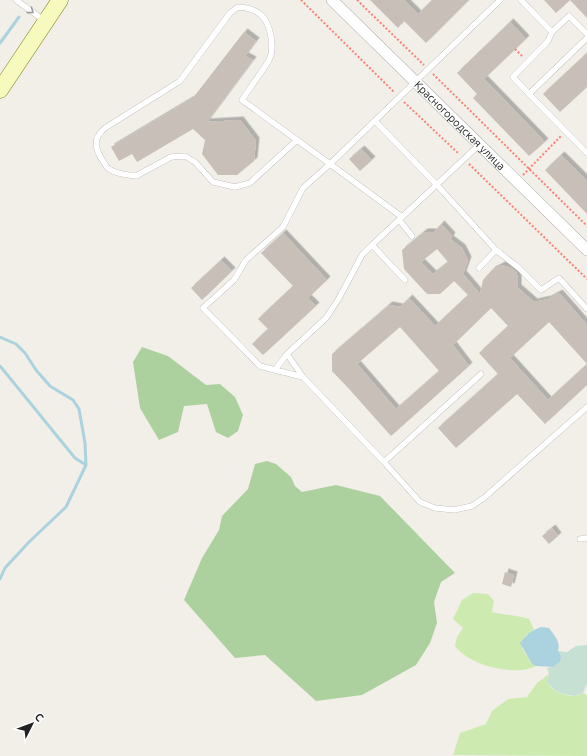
<svg xmlns="http://www.w3.org/2000/svg" width="587" height="756" viewBox="0 0 587 756" font-family="Ubuntu,sans-serif">
<style>
.grass{fill:#cdebb0}
.forest{fill:#add19e}
.wetland{fill:#c6e0d4}
.water{fill:#aad3df}
.lines{fill:none;stroke-linecap:round;stroke-linejoin:round}
.stream{stroke:#aad3df;stroke-width:3}
.building{fill:#c7bfb8;fill-rule:evenodd;filter:url(#shadow)}
.service-casing{stroke:#a9a9a9;stroke-width:6}
.minor-casing{stroke:#a9a9a9;stroke-width:12}
.secondary-casing{stroke:#707d05;stroke-width:17}
.path{stroke:#fa8072;stroke-width:2;stroke-dasharray:2 2;stroke-linecap:butt}
.service{stroke:#fff;stroke-width:5.5}
.minor{stroke:#fff;stroke-width:11}
.secondary{stroke:#f7fabf;stroke-width:16}
.oneway{stroke:#9c9c9c}
.labels{text-anchor:middle;stroke-width:3;stroke-linejoin:round;paint-order:stroke}
.street-label{font-size:11px;fill:#222;stroke:#fff}
</style>
<defs>
<filter id="shadow"><feDropShadow dx="3.5" dy="-3.5" stdDeviation="0" flood-color="#0004"/></filter>
</defs>
<rect width="100%" height="100%" fill="#f2efe9"/>
<path class="grass" d="M473 593 488 594 494 601 492 612C505 615 517 615 529 619L534 629 530 634 525 636 522 648 532 664 536 666C531 668 526 670 521 670 501 672 467 663 455 646L457 637 463 628 453 619 462 600Z
M549 674C548 677 547 680 548 683 551 691 566 696 573 696 576 696 580 694 583 693L587 695V756L453 755 460 733 486 724 492 711 508 699 527 697 537 683Z"/>
<path class="forest" d="M142 347 168 356 206 385 220 384 235 397 243 415 238 431 228 438 216 432 207 404 184 406 178 432 159 440 140 408 133 362Z
M267 461 276 464 291 477 295 486 302 492 336 485 380 496 455 573 441 582 434 602 437 623 430 643 416 665 362 695 316 701 265 655 235 658 184 600 202 558 219 530 222 516 248 489 255 464Z"/>
<path class="wetland" d="M587 645V684L583 693 574 696 564 694 556 691 549 685 547 681 549 674 547 668 553 667 558 651 567 652 576 646Z"/>
<path class="water" d="M541 627 549 628C554 635 561 642 558 651L561 656 560 661 553 667 536 666 532 664 520 643C525 636 532 630 541 627Z"/>
<g class="lines">
<path class="stream" d="M0 43 19 17
M0 337 16 344 25 353 36 370 50 386 73 400 79 409 85 443 86 465 66 507 29 542 5 568 0 579
M0 366 75 458 86 465"/>
</g>
<path class="building" d="M370 0H404L418 14 432 0H469L426 43 404 21 398 28Z
M544 0H570L556 13Z
M570 0H587V18Z
M510 22 526 39 484 79 545 142 529 156 473 98 477 94 457 73Z
M244 32 256 41 245 56 253 60 207 122 240 120 256 141 254 161 237 175H218L202 154 205 140 193 129 137 162 132 154 119 161 111 147 193 98Z
M587 53V87L560 112 543 94Z
M361 149 372 160 360 171 349 159Z
M561 155 587 181V214L545 170Z
M441 224 452 236 450 239 462 248 468 260 463 274 480 294 483 280 492 270 502 265 511 268 516 272 518 279V288L534 302 548 299 559 293 587 325V364L549 322 510 358 548 400 587 364V385L545 424 517 394 456 448 438 428 498 374 479 353 508 326 491 308 453 345 469 366 391 436 350 390 332 371V354L389 305 400 307 409 298 435 326 468 295 454 281 440 294H427L404 269 402 250 424 232H434ZM437 249 448 262 433 274 421 262ZM400 327 439 371 396 409 357 364Z
M283 233 327 280 308 298 316 306 263 355 252 344 268 329 258 319 293 286 261 253Z
M221 260 232 271 202 300 191 288Z
M552 528 558 536 549 544 542 536Z
M505 572 514 575 511 587 502 584Z"/>
<g class="lines">
<defs>
<path id="service" d="M16 0 45 21
M521 0 552 32
M587 34 569 16 552 32 548 41 513 77 529 94 587 38
M529 94 587 153
M375 121 437 185 496 250 519 268 541 290 559 278 587 309
M297 140 250 183 235 187 213 182 195 162 185 156 171 157 136 176C127 175 116 174 109 169 106 167 105 164 103 161 95 149 92 139 105 128L180 81 230 13 238 7C258 8 268 17 271 37 272 44 273 51 270 58 264 70 250 87 242 100L330 164 500 0
M402 217 372 245 405 280
M399 220 412 236
M372 245 362 255 338 300 326 318 287 354 275 370 260 366 203 308 234 280 246 260 283 227 303 188 330 164 402 217 479 145
M479 268 496 250
M287 354 303 377
M275 370 303 377 384 462 481 374
M384 462 420 502 435 508 454 510 472 506 485 497 587 407
M580 539 587 538"/>
<g id="minor">
<path id="s1" d="M332 0 587 250"/>
</g>
<path id="secondary" d="M0 90 60 0"/>
</defs>
<use href="#service" class="service-casing"/>
<use href="#minor" class="minor-casing"/>
<use href="#secondary" class="secondary-casing"/>
<path class="path" d="M301 0 394 92
M357 0 424 65
M515 49 523 57
M433 74 587 226
M404 102 459 154
M469 164 587 279
M523 175 561 136"/>
<use href="#service" class="service"/>
<use href="#minor" class="minor"/>
<use href="#secondary" class="secondary"/>
</g>
<defs><path id="oneway-chevron" d="M-2-3.5L2.5 0L-2 3.5" fill="none" stroke-width="1.6" stroke-linecap="round" stroke-linejoin="round"/></defs>
<use class="oneway" href="#oneway-chevron" transform="translate(31 11) rotate(36)"/>
<g class="labels">
<g class="street-label">
<text dy="4" stroke="none"><textPath href="#s1" startOffset="179">Красногородская улица</textPath></text>
</g>
</g>
<g transform="translate(32 724) rotate(48)" stroke="#ffffff" stroke-width="3" paint-order="stroke">
<path d="M0-3L7 15L0 10L-7 15Z" fill="#222222"/>
<text y="-6" font-size="11" font-weight="bold" text-anchor="middle" fill="#222222">С</text>
</g>
</svg>
